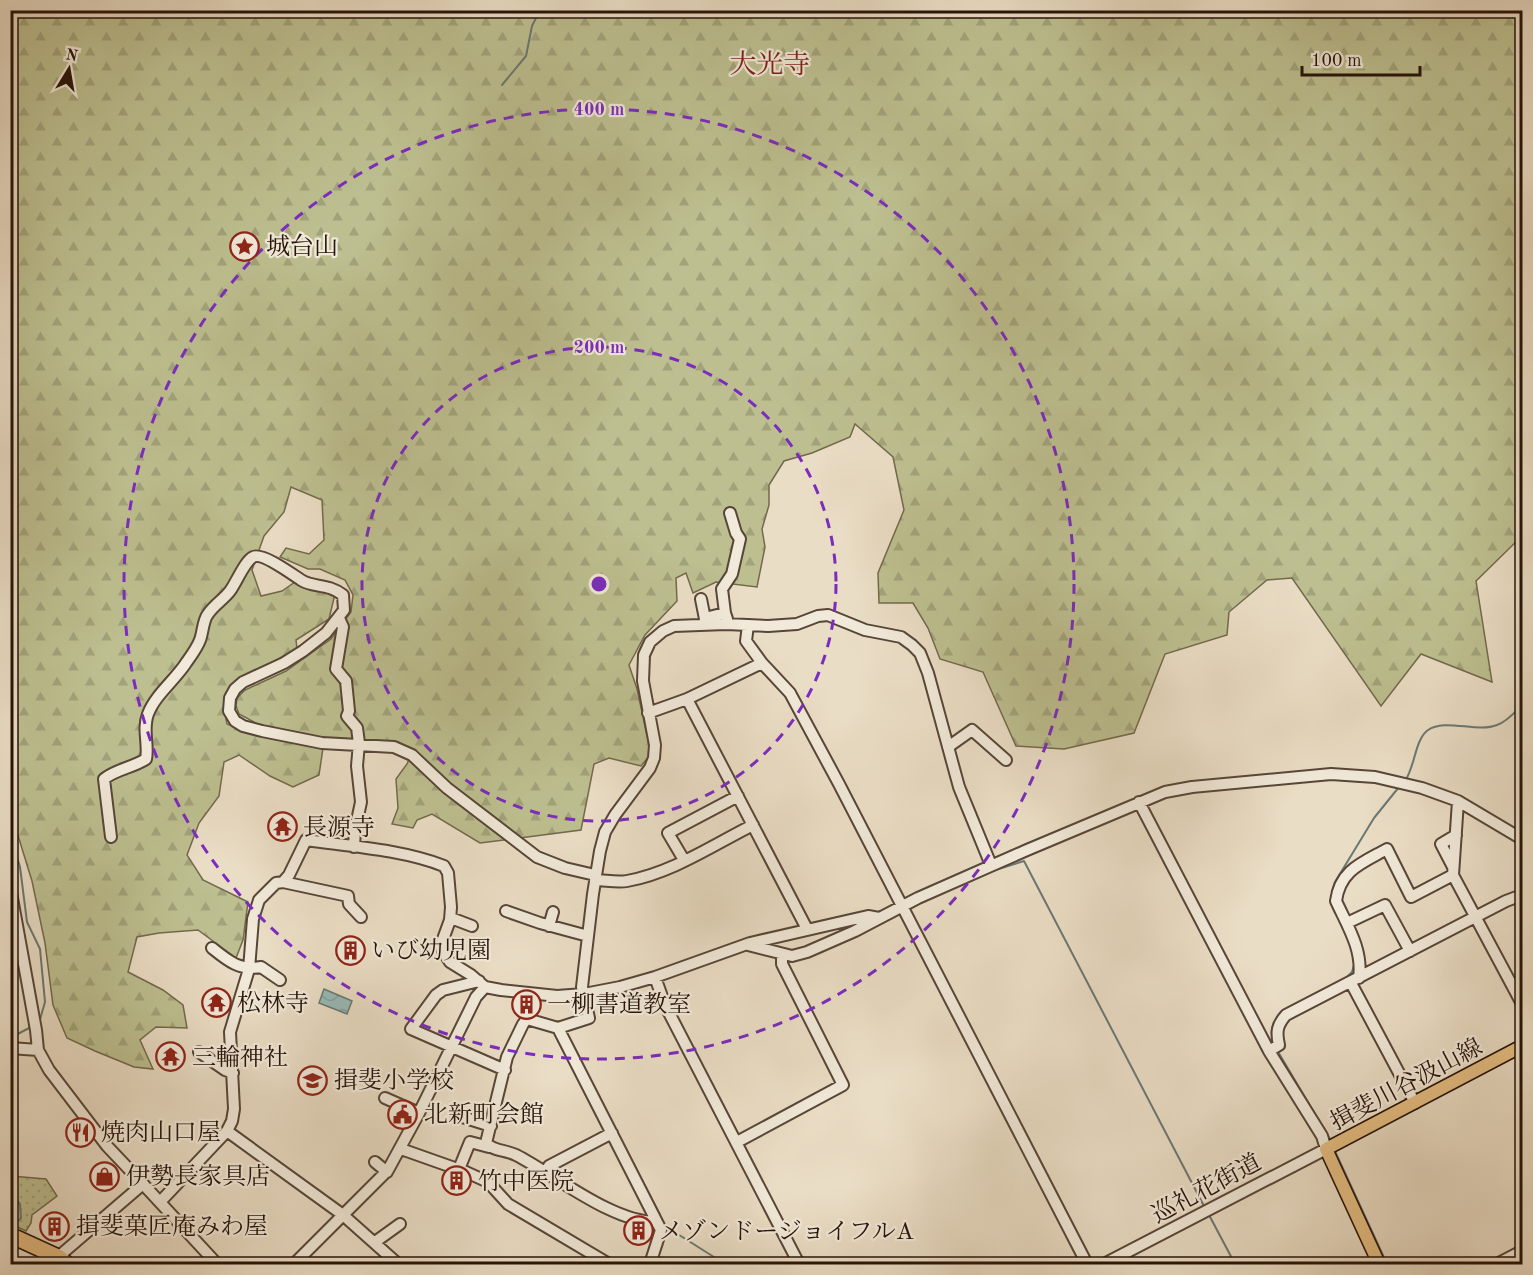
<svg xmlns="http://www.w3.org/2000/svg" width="1533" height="1275" viewBox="0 0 1533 1275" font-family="'Old Standard TT','Noto Serif JP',serif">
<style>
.forest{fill:url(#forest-firs);stroke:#72694c;stroke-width:1.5}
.park{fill:url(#park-dots);stroke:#72694c;stroke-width:1.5}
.water{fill:url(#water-waves);stroke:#6a7873;stroke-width:1.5}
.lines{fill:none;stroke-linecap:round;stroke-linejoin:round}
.stream{stroke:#6a7873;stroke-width:2}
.minor-casing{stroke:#574638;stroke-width:14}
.major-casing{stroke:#261309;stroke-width:15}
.highway-casing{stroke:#261309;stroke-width:18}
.minor{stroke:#f1e9d9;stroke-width:10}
.major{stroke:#e5be82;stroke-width:12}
.highway{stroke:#e5be82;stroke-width:15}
.ring{fill:none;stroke:#7b2cbf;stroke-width:3;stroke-dasharray:10 8}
.labels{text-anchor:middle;stroke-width:4.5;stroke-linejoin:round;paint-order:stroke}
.poi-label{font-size:24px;fill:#261309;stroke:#f1e9d9;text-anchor:start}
.street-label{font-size:24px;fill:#261309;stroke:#f1e9d9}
.quarter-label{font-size:27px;fill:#7a1f14;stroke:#f1e9d9}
.centre{fill:#7b2cbf;stroke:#f1e9d9;stroke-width:3}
.ring-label{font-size:18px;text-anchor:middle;font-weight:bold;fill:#7b2cbf;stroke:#f1e9d9;stroke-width:4.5;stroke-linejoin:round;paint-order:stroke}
</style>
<defs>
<pattern id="forest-firs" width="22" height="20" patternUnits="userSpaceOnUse" patternTransform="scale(1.5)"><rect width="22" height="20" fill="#bdbf90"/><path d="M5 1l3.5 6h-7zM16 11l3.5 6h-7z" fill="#a2a37b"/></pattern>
<pattern id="park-dots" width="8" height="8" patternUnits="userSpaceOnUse" patternTransform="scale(1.5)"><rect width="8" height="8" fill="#bdbf90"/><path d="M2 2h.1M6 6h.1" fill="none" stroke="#a2a37b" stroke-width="1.8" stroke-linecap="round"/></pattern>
<pattern id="water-waves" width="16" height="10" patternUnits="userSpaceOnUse" patternTransform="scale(1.5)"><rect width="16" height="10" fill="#98bbb9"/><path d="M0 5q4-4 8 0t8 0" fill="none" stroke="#83a09e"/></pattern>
</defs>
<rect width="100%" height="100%" fill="#eaddc5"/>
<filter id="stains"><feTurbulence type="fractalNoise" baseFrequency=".00333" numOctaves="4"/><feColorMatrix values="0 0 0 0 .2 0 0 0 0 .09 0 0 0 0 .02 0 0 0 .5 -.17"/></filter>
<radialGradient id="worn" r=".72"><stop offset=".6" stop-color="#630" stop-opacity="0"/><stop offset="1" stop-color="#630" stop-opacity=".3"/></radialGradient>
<path class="forest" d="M10 11H1522V536L1476 581 1492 682 1421 654 1381 706 1292 578 1267 580 1229 612 1227 635 1165 654 1134 733 1064 749 1016 746 983 672 940 659 928 628 913 603H879L878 573 904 510 893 457 855 424 850 437 812 453 784 461 769 485V505L762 529 765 547 757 587 716 582 693 593 686 573 676 578 677 601 645 635 629 665 637 689 651 754 641 766 609 758 594 764 581 830 480 843 432 814 417 820 413 828 392 824 398 808 396 779 407 764 413 750 394 741 322 739 263 727 239 714 236 706 237 698 245 690 286 671 331 639 351 612 353 595 345 580 320 569H308L280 557 286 548 309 554 324 540 322 500 291 487 284 512 264 536 252 570 261 596 282 591 295 582 335 594 329 619 296 640 297 649C284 656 271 663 258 670 231 683 219 690 227 724L254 734 323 748 319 775 293 787 270 776 239 755 224 762 219 796 199 823 187 855 203 880 248 902 243 940 236 958 198 930 159 933 137 937 128 972 163 990 183 1005 187 1028 156 1027 140 1040 153 1069 134 1067 95 1051 67 1038 53 1005 45 943 32 881 11 813 10 658 14 645 10 633Z"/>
<path class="park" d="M11 1176 46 1179 57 1196 32 1215 31 1223 26 1231 11 1224Z"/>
<path class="water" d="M324 989 352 1001 347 1014 319 1003Z"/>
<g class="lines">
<path class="stream" d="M502 85 526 56 532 26 540 10
M1405 781C1415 767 1415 739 1428 730 1445 718 1477 733 1497 725 1507 722 1515 712 1522 705
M961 806 985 864
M10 835 20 867 27 922 40 949 45 1002 39 1023
M989 872 1024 861 1205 1208
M1340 921C1332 906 1329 898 1335 882L1374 818 1399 787
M1345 979 1352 972 1354 965
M10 1038 31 1027
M1274 1042C1269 1031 1273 1021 1281 1013
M1277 1050 1331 1141
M617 1132 660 1215
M1334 1149 1387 1264
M10 1193 20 1204 21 1218 14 1225
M1208 1213 1235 1264
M664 1223 665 1226 725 1264
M11 1264 14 1251"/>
<defs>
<path id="minor" d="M701 599 705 619 704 625
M725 613 722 589 732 574 740 539 736 533 730 513
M339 618 343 627 336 669 346 681 349 711 347 716 357 728 359 743 357 766 361 802 355 830 354 847
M705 618 725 613 727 619
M748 625 746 641 762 663 790 693 839 784 1087 1264
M687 699 807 929
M648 713 687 699 762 663
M948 747 972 730 1006 760
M1458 801 1453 875 1522 1004
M111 837 104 779C116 769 132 768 146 759 149 744 142 730 148 714 155 695 175 680 186 663 191 656 197 648 200 640 203 632 203 620 208 614 214 605 224 599 230 591 236 583 245 561 253 557 262 552 292 574 301 580 313 588 328 583 343 595L344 610 326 633 303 651 284 663 243 682 235 689 230 698 229 711 235 721 243 726 262 731 322 743 394 747 412 755 447 788 537 857 565 868 595 875
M684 860 668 833 738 796
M1453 867 1441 844 1456 835
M595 880C605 880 617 883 627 881 672 873 713 845 753 825
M283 882 348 896 349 904 361 917
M10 887 36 1030 38 1050 49 1070 107 1146 143 1184
M506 911 540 923 588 936
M451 918 472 926
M1347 923 1385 905 1410 951
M549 926 553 912
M748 945 792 956 807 952 855 931 918 898 1027 850 1165 792 1192 787 1331 774 1375 777 1422 788 1458 801 1522 839
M212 948C228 961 240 971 261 967L280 980
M655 977 665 1005 799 1264
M1359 978C1363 950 1348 927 1336 901 1340 870 1362 863 1387 849L1411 897 1453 875
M479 981 443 990 436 995 411 1029 505 1070
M1351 983 1415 1103
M558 1028 661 1230 650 1264
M10 1048 38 1050
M1269 1051 1279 1045C1276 1032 1277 1025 1286 1015L1506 901 1522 895
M199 1052 225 1070 233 1073
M385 1098 419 1113
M457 1109 456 1115 491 1126
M227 1131 343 1215 398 1264
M737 1142 843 1085 782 964V956
M401 1149 466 1172 488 1182 508 1204 609 1264
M375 1162 387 1172
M459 1169 470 1142 489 1147
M546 1172 549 1166 612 1133
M160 1202 227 1131 232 1121 234 1109 230 1032 249 969 253 919 259 900 276 883 283 882 289 875 306 840C349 846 404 850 444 866L448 873 451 907 450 920 442 942 443 951 450 962 471 975 485 987 501 990 557 996 584 994 620 987 655 977 750 943 868 916 879 918
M657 1222C613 1223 555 1175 516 1155 506 1150 493 1151 486 1143L507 1057 523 1024 527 1019 558 1028 589 1018 582 987 593 894 600 851 605 832 615 815 650 768 654 758 655 745 643 681 644 655 650 642 663 631 674 626 726 624 768 626 797 624 818 616 828 615 865 630 901 637 912 645 920 653 928 673 959 787 991 865
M375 1242 400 1224
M58 1257 143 1184 217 1264
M294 1264 388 1170 419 1113 476 997 485 987
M1104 1264 1326 1149 1322 1136 1269 1051 1139 802
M1497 1264 1522 1251"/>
<path id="major" d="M1379 1264 1326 1149 1522 1046"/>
<path id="highway" d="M10 1235 58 1257 67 1264"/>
</defs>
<use href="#minor" class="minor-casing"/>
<use href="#major" class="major-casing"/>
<use href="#highway" class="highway-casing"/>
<use href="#minor" class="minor"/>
<use href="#major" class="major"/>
<use href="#highway" class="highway"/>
</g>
<g class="ring">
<circle cx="599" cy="584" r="237"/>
<circle cx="599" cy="584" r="475"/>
</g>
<defs>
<symbol id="sight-ring" viewBox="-11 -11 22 22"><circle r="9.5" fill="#f1e9d9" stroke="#8f2418" stroke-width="1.5"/><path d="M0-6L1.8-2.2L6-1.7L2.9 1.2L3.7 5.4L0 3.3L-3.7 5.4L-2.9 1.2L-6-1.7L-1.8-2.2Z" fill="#8f2418"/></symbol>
<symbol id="temple-ring" viewBox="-11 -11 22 22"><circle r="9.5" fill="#f1e9d9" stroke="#8f2418" stroke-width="1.5"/><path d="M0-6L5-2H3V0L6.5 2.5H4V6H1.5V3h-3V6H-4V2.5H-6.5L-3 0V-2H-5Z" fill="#8f2418"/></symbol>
<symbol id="building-ring" viewBox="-11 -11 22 22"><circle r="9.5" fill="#f1e9d9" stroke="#8f2418" stroke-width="1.5"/><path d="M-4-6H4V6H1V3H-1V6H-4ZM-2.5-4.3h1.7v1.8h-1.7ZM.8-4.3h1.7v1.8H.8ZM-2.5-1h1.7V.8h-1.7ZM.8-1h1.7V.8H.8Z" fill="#8f2418"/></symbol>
<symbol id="school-ring" viewBox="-11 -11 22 22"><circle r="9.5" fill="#f1e9d9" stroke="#8f2418" stroke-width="1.5"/><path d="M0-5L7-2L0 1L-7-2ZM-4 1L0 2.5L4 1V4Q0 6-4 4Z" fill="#8f2418"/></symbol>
<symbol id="civic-ring" viewBox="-11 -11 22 22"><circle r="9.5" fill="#f1e9d9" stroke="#8f2418" stroke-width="1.5"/><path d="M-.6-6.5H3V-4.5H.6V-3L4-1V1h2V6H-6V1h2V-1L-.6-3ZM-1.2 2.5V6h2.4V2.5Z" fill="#8f2418"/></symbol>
<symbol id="restaurant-ring" viewBox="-11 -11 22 22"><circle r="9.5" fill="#f1e9d9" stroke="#8f2418" stroke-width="1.5"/><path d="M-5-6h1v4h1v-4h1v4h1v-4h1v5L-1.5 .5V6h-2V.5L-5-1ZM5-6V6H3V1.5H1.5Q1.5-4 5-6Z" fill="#8f2418"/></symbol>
<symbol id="shop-ring" viewBox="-11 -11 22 22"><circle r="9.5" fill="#f1e9d9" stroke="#8f2418" stroke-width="1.5"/><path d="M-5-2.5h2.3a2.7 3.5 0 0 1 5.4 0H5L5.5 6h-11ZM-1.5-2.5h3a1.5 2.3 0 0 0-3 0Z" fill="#8f2418"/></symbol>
</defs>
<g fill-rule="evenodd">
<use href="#sight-ring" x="228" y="230" width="33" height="33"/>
<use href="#temple-ring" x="266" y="810" width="33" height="33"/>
<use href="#building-ring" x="334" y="934" width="33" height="33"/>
<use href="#temple-ring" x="200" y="986" width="33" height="33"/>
<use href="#building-ring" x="510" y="988" width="33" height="33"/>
<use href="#temple-ring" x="154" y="1040" width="33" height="33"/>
<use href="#school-ring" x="296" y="1064" width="33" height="33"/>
<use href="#civic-ring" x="386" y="1098" width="33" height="33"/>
<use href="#restaurant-ring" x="64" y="1116" width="33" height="33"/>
<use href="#shop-ring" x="88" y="1160" width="33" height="33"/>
<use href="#building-ring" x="440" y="1164" width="33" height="33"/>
<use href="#building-ring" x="38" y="1210" width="33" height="33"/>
<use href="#building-ring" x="622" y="1214" width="33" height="33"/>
</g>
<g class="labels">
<g class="poi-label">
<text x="266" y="254">城台山</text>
<text x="303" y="835">長源寺</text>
<text x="371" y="958">いび幼児園</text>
<text x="237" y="1011">松林寺</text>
<text x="547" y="1012">一柳書道教室</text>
<text x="192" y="1065">三輪神社</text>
<text x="334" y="1088">揖斐小学校</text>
<text x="424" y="1122">北新町会館</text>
<text x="101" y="1140">焼肉山口屋</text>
<text x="126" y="1184">伊勢長家具店</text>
<text x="478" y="1189">竹中医院</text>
<text x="76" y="1234">揖斐菓匠庵みわ屋</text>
<text x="659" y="1239">メゾンドージョイフルA</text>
</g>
<g class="street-label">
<text transform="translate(1406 1084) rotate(-28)" y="8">揖斐川谷汲山線</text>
<text transform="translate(1206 1188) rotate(-28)" y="8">巡礼花街道</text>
</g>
<g class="quarter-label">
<text x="770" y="73">大光寺</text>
</g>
</g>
<circle cx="599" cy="584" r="9" class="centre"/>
<g class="ring-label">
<text x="599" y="115">400 m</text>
<text x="599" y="353">200 m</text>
</g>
<rect width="1533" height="1275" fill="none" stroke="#eaddc5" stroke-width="36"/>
<rect x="12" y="12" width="1509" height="1251" fill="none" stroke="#261309" stroke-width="3"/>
<rect x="18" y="18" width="1497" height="1239" fill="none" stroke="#261309" stroke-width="1.5"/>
<g transform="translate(69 69) rotate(11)" stroke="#f1e9d9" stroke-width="4.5" paint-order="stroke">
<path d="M0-4.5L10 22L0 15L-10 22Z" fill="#261309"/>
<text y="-9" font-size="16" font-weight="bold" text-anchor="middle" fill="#261309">N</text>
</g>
<path d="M1302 66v9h118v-9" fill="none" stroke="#261309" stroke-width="3"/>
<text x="1311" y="66" font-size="18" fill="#261309" stroke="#f1e9d9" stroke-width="4.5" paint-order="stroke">100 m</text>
<rect width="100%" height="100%" filter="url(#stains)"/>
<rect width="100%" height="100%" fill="url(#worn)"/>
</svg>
